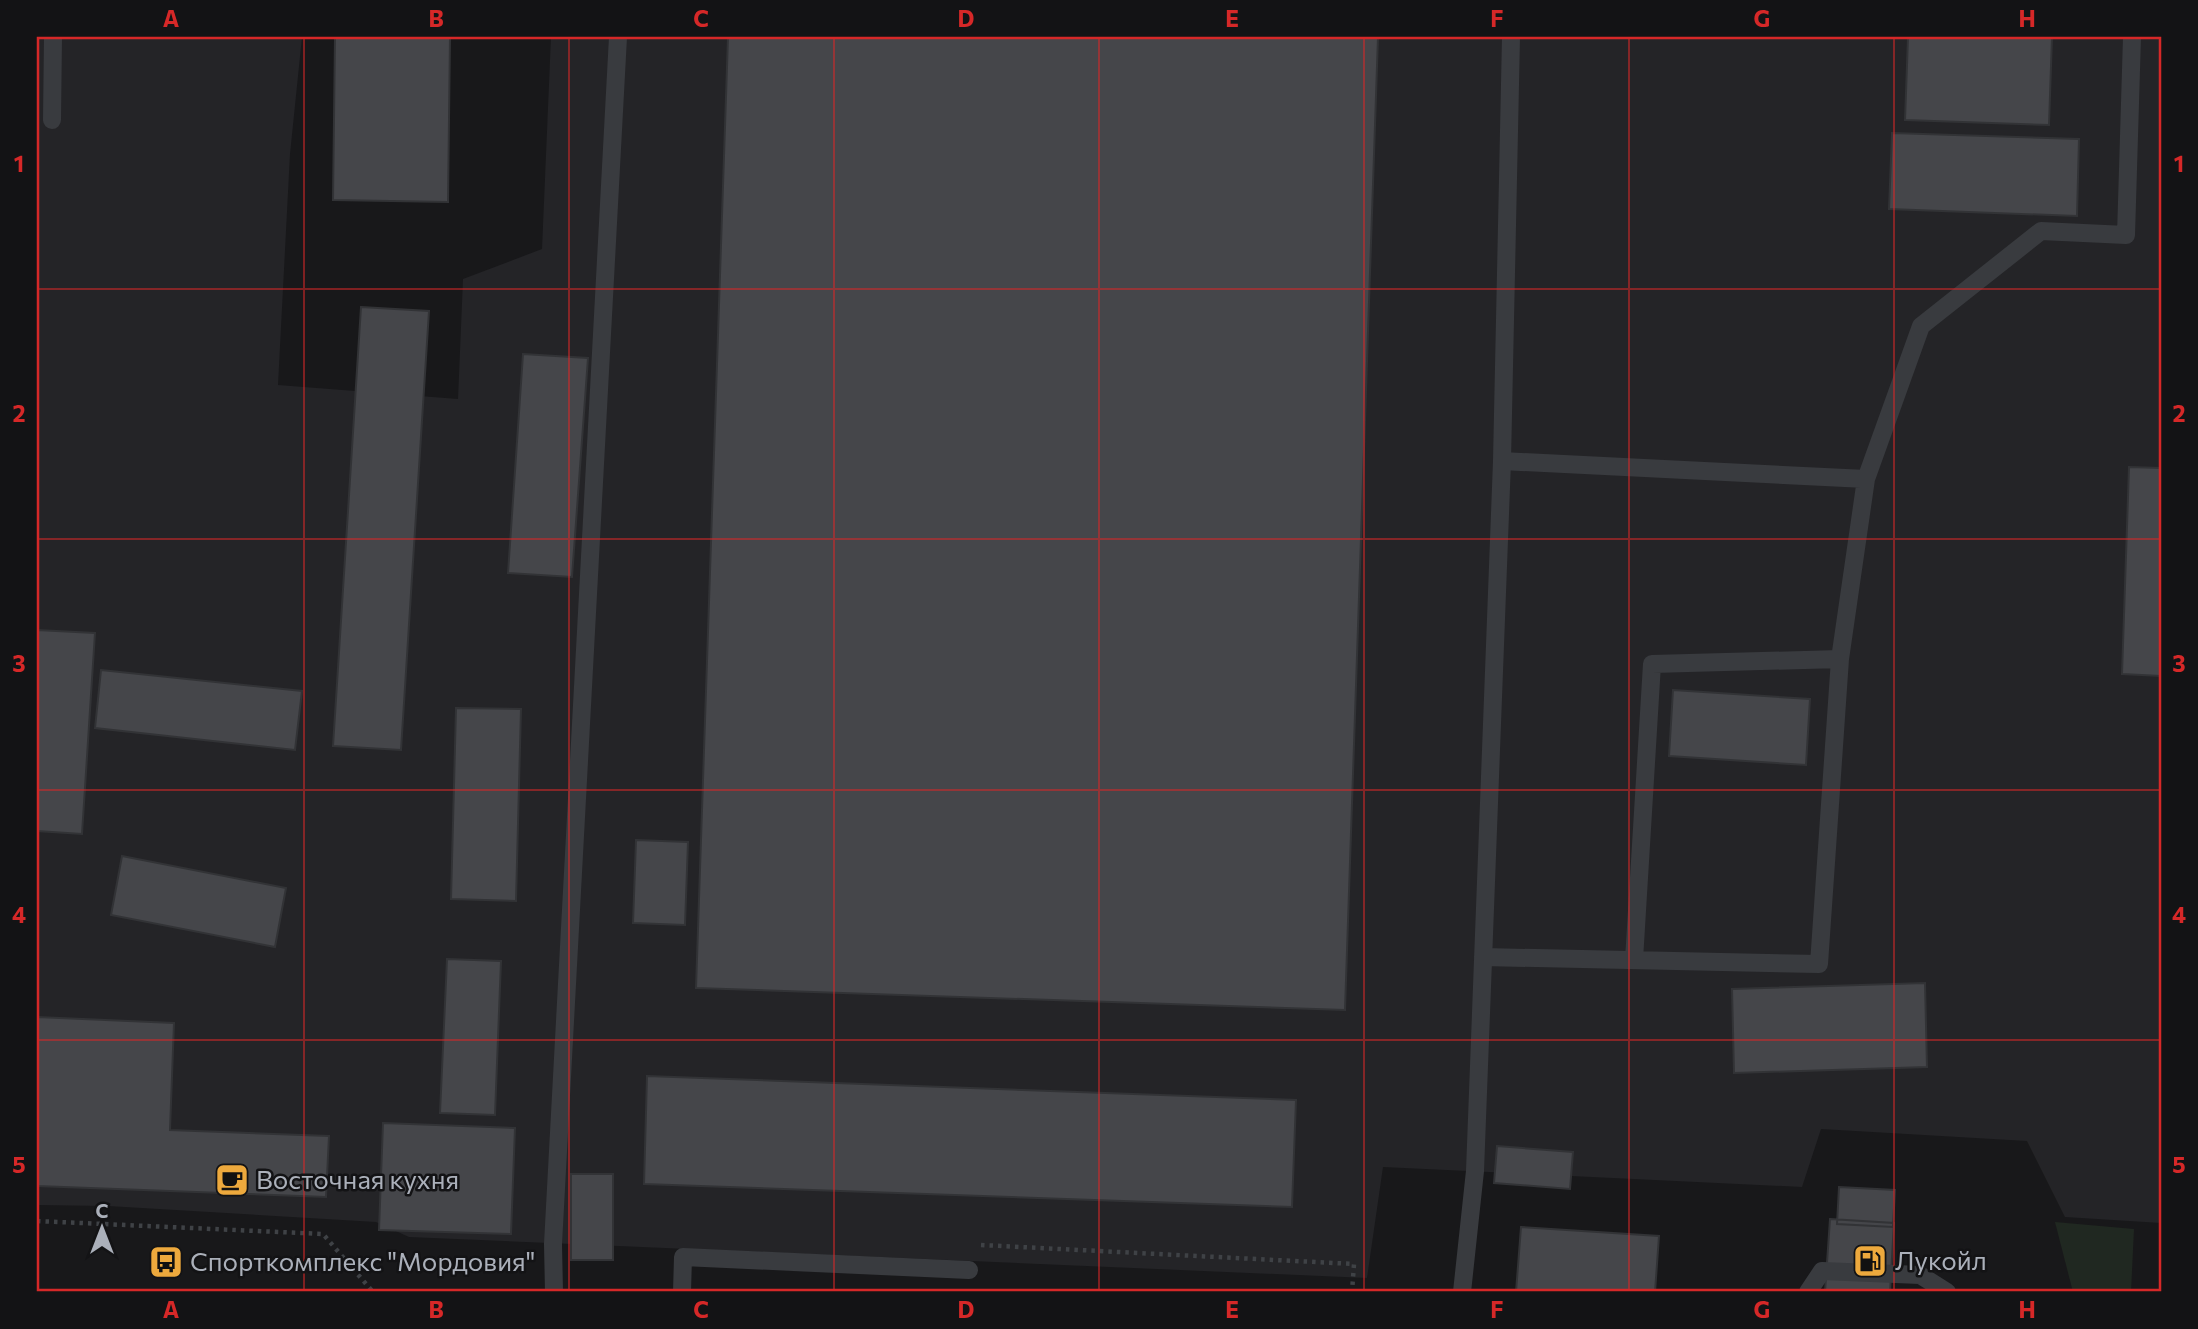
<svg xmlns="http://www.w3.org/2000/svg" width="2198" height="1329" viewBox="0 0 2198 1329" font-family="Commissioner,sans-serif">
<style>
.built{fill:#242427}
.green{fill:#202821}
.building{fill:#45464a;stroke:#323336;stroke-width:2}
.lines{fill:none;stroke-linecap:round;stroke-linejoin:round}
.path{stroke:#3f4246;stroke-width:4.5;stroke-dasharray:3.5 5;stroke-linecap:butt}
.lane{stroke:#393b3f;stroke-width:18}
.grid{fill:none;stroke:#d62828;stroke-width:2;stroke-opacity:0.55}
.labels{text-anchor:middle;stroke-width:5;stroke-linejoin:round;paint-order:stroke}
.poi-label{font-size:26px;fill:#abb0ba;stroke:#131315;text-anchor:start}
.neatline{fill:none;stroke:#d62828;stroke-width:2.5}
.grid-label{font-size:23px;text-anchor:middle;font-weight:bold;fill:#d62828}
</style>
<rect width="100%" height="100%" fill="#18181a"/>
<path class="built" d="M37 37H302L290 154 278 385 458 399 463 279 542 249 551 37H2161V1223L2065 1217 2027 1141 1821 1129 1802 1187 1383 1167 1367 1278 409 1237 376 1222 108 1206 37 1205Z"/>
<path class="green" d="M2055 1222 2134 1229 2131 1292H2073Z"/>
<path class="building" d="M335 37H450L448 202 333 200Z
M728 37H1378L1345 1010 696 988Z
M1908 37H2052L2049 125 1905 120Z
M1892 133 2079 139 2077 216 1889 209Z
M361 307 429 311 401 750 333 746Z
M523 354 588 358 572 577 508 573Z
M2129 467 2161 468V676L2122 674Z
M37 630 95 633 82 834 37 831Z
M101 670 302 691 295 750 95 728Z
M1673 690 1810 699 1806 765 1669 756Z
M456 708 521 709 516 901 451 899Z
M636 840 688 842 685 925 633 923Z
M122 856 286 888 275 947 111 915Z
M447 959 501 961 495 1115 440 1113Z
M1925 983 1927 1067 1734 1073 1732 989Z
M37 1017 174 1023 170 1130 329 1136 326 1197 37 1186Z
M647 1076 1296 1100 1292 1207 644 1184Z
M383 1123 515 1128 511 1234 379 1230Z
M1497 1146 1573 1152 1570 1189 1494 1183Z
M571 1174H613V1260H571Z
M1839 1187 1895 1190 1893 1227 1837 1224Z
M1830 1219 1894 1223 1890 1292H1825Z
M1521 1227 1659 1236 1655 1292H1516Z"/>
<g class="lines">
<path class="path" d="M37 1221 323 1234 373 1292
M981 1245 1354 1264 1352 1292"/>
<path class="lane" d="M52 120 53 37
M1502 461 1866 479 1921 326 2041 231 2126 235 2132 37
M1483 957 1819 964 1840 659 1866 479
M1634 960 1652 664 1840 659
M554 1292 553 1244 618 37
M682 1292 683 1257 969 1270
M1462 1292 1475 1171 1502 461 1511 37
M1808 1292 1822 1271 1920 1275 1947 1292"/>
</g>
<path class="grid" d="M304 37V1292M569 37V1292M834 37V1292M1099 37V1292M1364 37V1292M1629 37V1292M1894 37V1292M37 289H2161M37 539H2161M37 790H2161M37 1040H2161"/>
<defs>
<symbol id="cafe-square" viewBox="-11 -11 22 22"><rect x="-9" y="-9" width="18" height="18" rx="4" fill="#eda93d" stroke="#131315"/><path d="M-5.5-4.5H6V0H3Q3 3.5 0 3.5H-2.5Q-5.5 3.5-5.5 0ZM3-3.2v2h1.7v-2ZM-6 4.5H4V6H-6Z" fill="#111"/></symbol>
<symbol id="fuel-square" viewBox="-11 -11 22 22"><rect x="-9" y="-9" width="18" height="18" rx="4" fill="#eda93d" stroke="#131315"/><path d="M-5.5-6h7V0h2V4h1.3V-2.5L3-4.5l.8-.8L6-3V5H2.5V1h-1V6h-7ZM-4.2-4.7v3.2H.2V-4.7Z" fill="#111"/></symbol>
<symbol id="bus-square" viewBox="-11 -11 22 22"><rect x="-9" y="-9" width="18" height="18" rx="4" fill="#eda93d" stroke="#131315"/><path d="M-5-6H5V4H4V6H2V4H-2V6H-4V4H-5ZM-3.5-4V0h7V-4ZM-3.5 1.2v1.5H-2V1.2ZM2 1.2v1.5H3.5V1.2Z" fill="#111"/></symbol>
</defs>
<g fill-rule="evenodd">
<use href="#cafe-square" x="213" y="1161" width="38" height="38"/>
<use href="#fuel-square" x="1851" y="1242" width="38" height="38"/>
<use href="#bus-square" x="147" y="1243" width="38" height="38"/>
</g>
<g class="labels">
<g class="poi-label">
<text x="256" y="1189">Восточная кухня</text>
<text x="1895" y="1270">Лукойл</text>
<text x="190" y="1271">Спорткомплекс "Мордовия"</text>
</g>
</g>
<rect width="2198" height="1329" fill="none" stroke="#131315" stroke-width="77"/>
<g transform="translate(102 1228)" stroke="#131315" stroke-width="5" paint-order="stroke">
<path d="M0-5L12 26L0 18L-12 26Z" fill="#abb0ba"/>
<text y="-10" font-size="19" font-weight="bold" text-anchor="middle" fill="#abb0ba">С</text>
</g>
<rect x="38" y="38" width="2122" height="1252" class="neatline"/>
<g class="grid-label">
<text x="171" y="27">A</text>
<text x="436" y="27">B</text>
<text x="701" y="27">C</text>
<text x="966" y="27">D</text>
<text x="1232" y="27">E</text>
<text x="1497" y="27">F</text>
<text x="1762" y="27">G</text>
<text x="2027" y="27">H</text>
<text x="19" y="172">1</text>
<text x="2179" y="172">1</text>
<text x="19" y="422">2</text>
<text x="2179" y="422">2</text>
<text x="19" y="672">3</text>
<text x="2179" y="672">3</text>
<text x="19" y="923">4</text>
<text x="2179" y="923">4</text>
<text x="19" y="1173">5</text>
<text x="2179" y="1173">5</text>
<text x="171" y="1318">A</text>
<text x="436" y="1318">B</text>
<text x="701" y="1318">C</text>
<text x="966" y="1318">D</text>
<text x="1232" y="1318">E</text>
<text x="1497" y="1318">F</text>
<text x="1762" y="1318">G</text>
<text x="2027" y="1318">H</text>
</g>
</svg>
